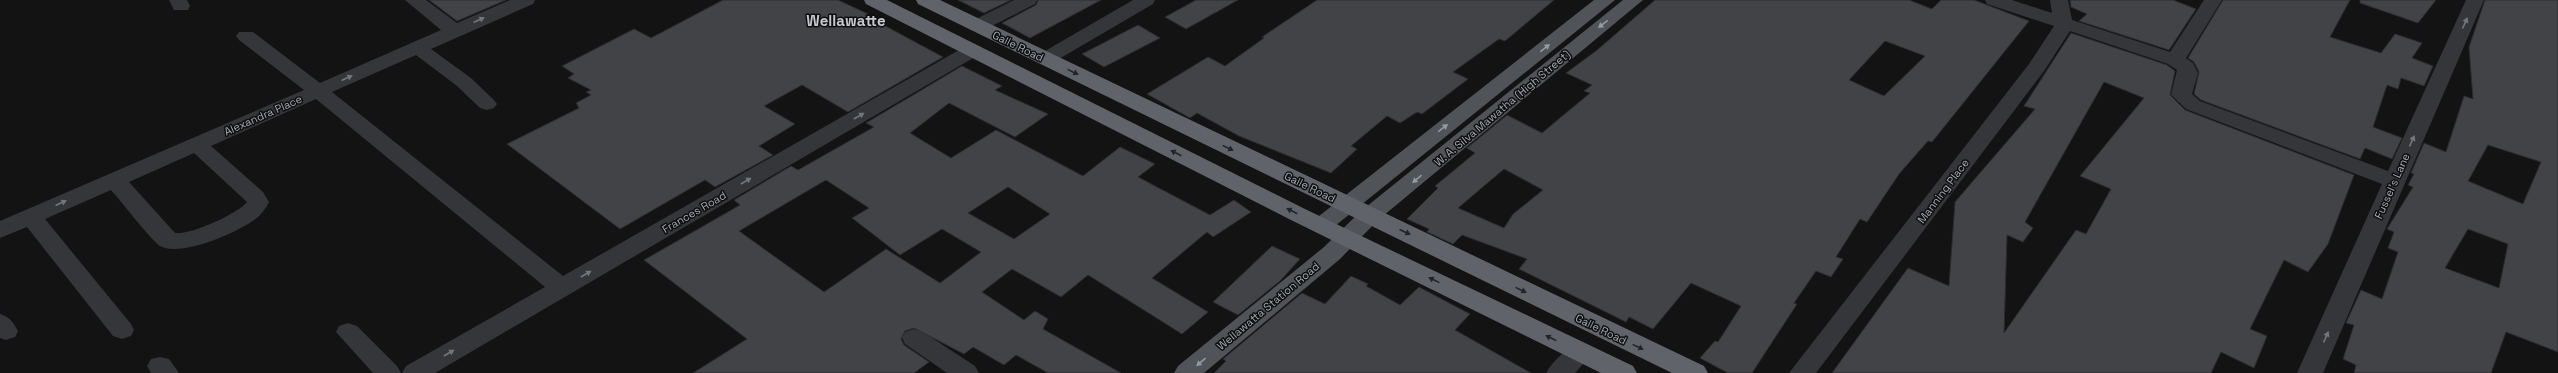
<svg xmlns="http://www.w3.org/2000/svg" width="2558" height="373" viewBox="0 0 2558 373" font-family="'Space Grotesk',sans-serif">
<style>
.building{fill:#424347;stroke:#2d2d30;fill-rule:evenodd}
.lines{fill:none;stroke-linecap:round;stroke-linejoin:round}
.street{fill:#343639;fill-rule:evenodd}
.primary{fill:#505358;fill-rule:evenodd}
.highway{fill:#60646a;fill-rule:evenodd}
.oneway{fill:#72777d}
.oneway2{fill:#949aa2}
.oneway3{fill:#222426}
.labels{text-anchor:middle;stroke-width:3;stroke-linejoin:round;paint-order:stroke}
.street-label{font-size:11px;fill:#a5acb4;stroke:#0e0e0f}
.district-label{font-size:15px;font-weight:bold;fill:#c6cad0;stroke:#0e0e0f}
</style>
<rect width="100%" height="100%" fill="#131314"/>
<path class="building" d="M429 0H506L457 21Z
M723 0H838L868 14 865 15 943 57 848 112 802 85 764 106 795 124 759 146 773 155 715 187 705 180 620 229 507 144 579 108 576 103 591 95 586 92 591 90 568 78 574 74 562 66 634 29 651 38Z
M958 0H1011L984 13Z
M1038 0H1101L1030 38 1002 23 1036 5Z
M1196 0H1238L1186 29 1165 17Z
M1317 0H1554L1505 41 1499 39 1453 72 1468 79 1422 114 1417 112 1400 123 1387 116 1351 146 1357 149 1331 173 1239 136 1197 113 1190 118 1147 94 1208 57 1225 66 1264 38 1262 37Z
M1655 0H1909L1932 9 1941 0H1974L2029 21 1932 142 1928 141 1899 174 1867 222 1860 219 1836 257 1843 259 1831 277 1816 271 1794 303 1797 304 1752 373H1728L1700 358 1715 341 1718 342 1741 306 1691 283 1653 329 1629 317 1626 322 1519 269 1527 259 1462 235 1453 244 1427 232 1429 229 1407 219 1438 188 1435 186 1475 153 1467 148 1507 115 1542 133 1590 93 1584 91 1592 85 1566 73 1596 51ZM1885 41 1925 56 1884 96 1849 80ZM1504 169 1543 190 1513 214 1504 228 1458 208Z
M2070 0H2173L2196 9 2169 50 2079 21 2087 14 2071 7Z
M2223 0H2350L2330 37 2381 53 2395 34 2422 43 2412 58 2433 66 2424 86 2401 78 2398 89 2387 85 2373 127 2402 138 2392 159 2365 148 2360 159 2201 100 2194 94 2199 72 2194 62 2188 58Z
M2360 0H2436L2418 23 2360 3Z
M2485 0H2558V352L2506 332 2491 373H2354L2356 365 2343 359 2354 325 2346 323 2361 290 2382 299 2398 252 2388 248 2394 232 2387 229 2413 187 2408 185 2414 174 2411 173 2424 143 2446 152 2464 96 2473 99 2469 47ZM2488 145 2541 162 2523 204 2468 181ZM2468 229 2508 244 2499 288 2445 268Z
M1138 25 1160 38 1104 67 1082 54Z
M2071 33 2167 65 2175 71 2170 95 2185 110 2354 175 2328 244 2308 272 2284 260 2250 329 2267 336 2254 368 2221 352 2211 373H1832L1908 268 1949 286 1955 202 2035 109 2024 106ZM2104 82 2144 98 2080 176 2111 189 2086 234 2076 230 2004 333 2007 235 2023 242 2033 228 2025 222Z
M962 66 1002 86 995 90 1048 114 1015 137 949 103 910 133 951 158 996 130 1083 176 1120 147 1155 164 1138 177 1210 215 1234 200 1251 212 1213 237 1207 232 1152 278 1208 312 1182 334 1088 275 1061 297 1012 269 982 292 1024 320 1035 311 1048 319 1043 329 1121 373H1048L1016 355 1004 365 973 347 964 354 914 328 905 331 901 339 904 345 929 362 914 373H693L747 339 644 260 740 205 734 200 791 166 798 170 874 127 866 123ZM826 180 869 208 852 218 900 255 942 229 981 252 940 283 886 249 824 292 739 231ZM1008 187 1050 214 1014 239 968 213Z
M1272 246 1300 259 1280 281 1238 315 1213 302Z
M1351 276 1368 284 1366 286 1400 305 1419 287 1470 314 1455 330 1531 373H1214L1226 361 1223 359 1302 293 1325 304Z"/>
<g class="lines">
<path class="street" d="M169 0H187L190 6 188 10H174Z
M405 0H426L457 23 510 0H535L533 4 431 49 471 78 494 100 497 104 494 108 487 110 480 108 457 86 416 55 332 92 563 276 966 46H980L983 50 980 54 435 373H402L406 366 545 287 316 99 211 146 263 192 269 202C267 206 264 211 260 215 245 230 181 258 160 246 151 240 121 201 111 190L45 219 131 324 134 330 131 336 122 339 113 336 27 227 0 238V221L304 90 239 40 236 36 239 32H253L320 83 441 30ZM194 153 247 202C237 214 191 235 175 233L129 182Z
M1014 0H1037L1035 4 984 30H970L968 26 970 22Z
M1133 0H1155L1153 4 1052 63H1038L1035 59 1038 55Z
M1985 0H2012L2052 13 2050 0H2068L2072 20 2170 52 2204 0H2222L2186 58 2193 63 2198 73 2192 94 2200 101 2388 171 2466 0H2484L2323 373H2297L2382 184 2186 109 2171 95 2177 70 2168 64 2070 31 2044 71 1816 373H1789L2029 64 2054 26 1987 4Z
M0 314C10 317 13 322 18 331L15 337 6 340 0 338Z
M348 323 357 326 397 366 401 373H373L336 332 339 326Z
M914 329 923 332 975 366 979 373H947L905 344 902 338 905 332Z
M1580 344 1589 346 1593 353 1575 373H1546C1553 361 1566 348 1580 344Z
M160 357 169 359 179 373H151L147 366 151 359Z"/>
<path class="primary" d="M1594 0H1615L1330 230 1322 233 1314 230 1311 225 1314 220Z
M1623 0H1643L1377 221 1340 259 1204 373H1174L1178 366 1324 247 1361 211Z"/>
<path class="highway" d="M864 0H887L1307 210 1633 366 1637 373H1601L1291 220 866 4Z
M916 0H940L1704 366 1708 373H1672L918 4Z"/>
</g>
<defs><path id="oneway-solid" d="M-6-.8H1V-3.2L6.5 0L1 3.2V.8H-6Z"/></defs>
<g class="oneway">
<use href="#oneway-solid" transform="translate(479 20) rotate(-24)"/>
<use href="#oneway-solid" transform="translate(2465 23) rotate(-66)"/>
<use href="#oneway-solid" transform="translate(347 78) rotate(-24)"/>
<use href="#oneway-solid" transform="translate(859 116) rotate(-30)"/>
<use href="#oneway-solid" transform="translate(2412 141) rotate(-66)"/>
<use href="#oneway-solid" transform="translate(746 181) rotate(-30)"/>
<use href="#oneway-solid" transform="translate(61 203) rotate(-24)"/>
<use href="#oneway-solid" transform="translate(586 274) rotate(-30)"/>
<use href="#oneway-solid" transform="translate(2326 337) rotate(-66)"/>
<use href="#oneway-solid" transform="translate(449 353) rotate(-30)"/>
</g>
<g class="oneway2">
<use href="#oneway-solid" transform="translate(1603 24) rotate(142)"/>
<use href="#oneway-solid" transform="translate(1545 48) rotate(-38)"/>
<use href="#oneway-solid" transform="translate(1443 128) rotate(-38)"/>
<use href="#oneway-solid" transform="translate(1417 179) rotate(140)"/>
<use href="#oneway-solid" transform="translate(1201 362) rotate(140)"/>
</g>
<g class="oneway3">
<use href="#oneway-solid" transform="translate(1073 72) rotate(26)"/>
<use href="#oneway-solid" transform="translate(1228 148) rotate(26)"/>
<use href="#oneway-solid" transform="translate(1176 153) rotate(-153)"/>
<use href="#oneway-solid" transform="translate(1292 211) rotate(-153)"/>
<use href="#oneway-solid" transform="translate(1405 232) rotate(25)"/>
<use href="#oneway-solid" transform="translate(1434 280) rotate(-154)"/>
<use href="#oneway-solid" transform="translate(1521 290) rotate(26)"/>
<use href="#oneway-solid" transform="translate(1551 338) rotate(-154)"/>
<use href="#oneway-solid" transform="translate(1638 347) rotate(26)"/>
</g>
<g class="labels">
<g class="street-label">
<text transform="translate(1018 46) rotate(26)" y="4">Galle Road</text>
<text transform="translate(1502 108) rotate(-40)" y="4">W. A. Silva Mawatha (High Street)</text>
<text transform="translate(263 115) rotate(-24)" y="4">Alexandra Place</text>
<text transform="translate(2392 186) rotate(-66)" y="4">Fussel's Lane</text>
<text transform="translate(1310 187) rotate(26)" y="4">Galle Road</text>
<text transform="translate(1943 191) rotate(-53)" y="4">Manning Place</text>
<text transform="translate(694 212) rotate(-30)" y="4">Frances Road</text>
<text transform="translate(1268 306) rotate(-40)" y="4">Wellawatta Station Road</text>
<text transform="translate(1601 329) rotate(26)" y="4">Galle Road</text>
</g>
<g class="district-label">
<text x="846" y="26">Wellawatte</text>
</g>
</g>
</svg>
